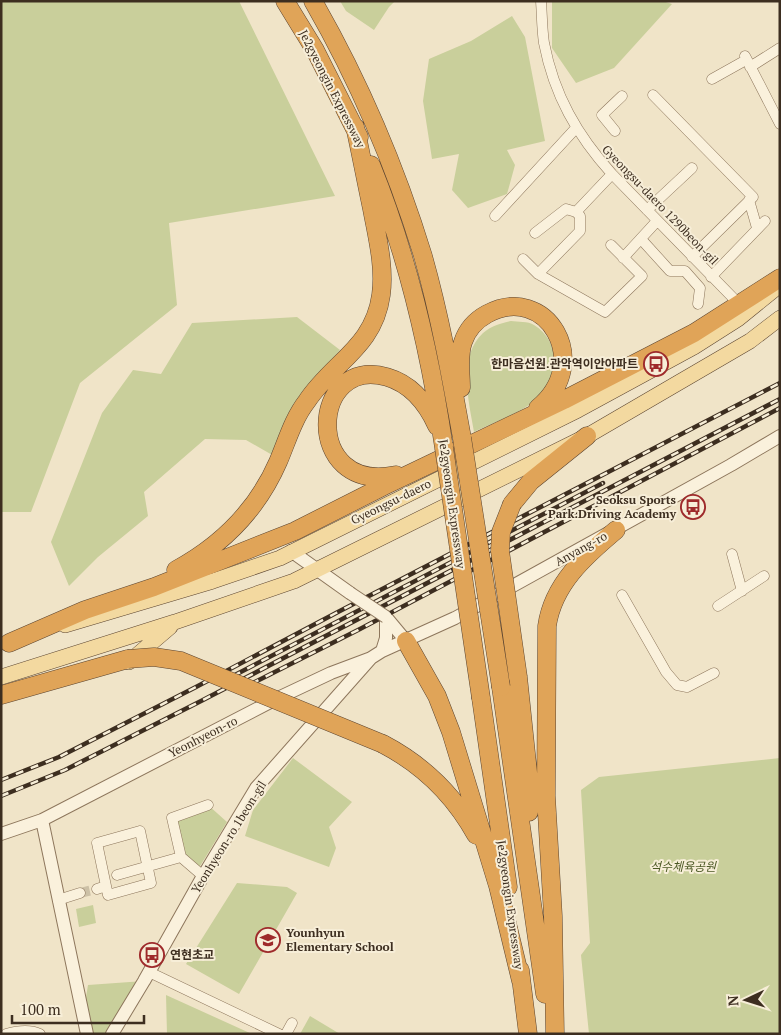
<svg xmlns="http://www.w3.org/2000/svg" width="781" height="1035" viewBox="0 0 781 1035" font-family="'PT Serif','Noto Sans KR',serif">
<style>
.green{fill:#c9cf9b}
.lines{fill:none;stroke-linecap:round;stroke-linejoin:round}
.minor-tunnel{stroke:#ccc0a6;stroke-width:10;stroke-dasharray:10 5;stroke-linecap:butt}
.minor-casing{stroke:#8d765c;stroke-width:11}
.tertiary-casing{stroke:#8d765c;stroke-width:14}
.primary-casing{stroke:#5b4430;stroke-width:16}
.motorway-casing{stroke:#5b4430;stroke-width:19}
.minor{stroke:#faf1dc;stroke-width:10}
.tertiary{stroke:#faf1dc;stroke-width:12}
.primary{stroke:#f3d9a0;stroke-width:15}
.motorway{stroke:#e0a458;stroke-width:18}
.rail-casing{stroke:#3d2e20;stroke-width:4.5}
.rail{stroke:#f7eed8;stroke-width:2.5;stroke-dasharray:8;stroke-linecap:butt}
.tertiary-bridge-casing{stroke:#8d765c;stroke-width:14;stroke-linecap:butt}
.motorway-bridge-casing{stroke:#5b4430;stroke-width:19;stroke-linecap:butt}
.tertiary-bridge{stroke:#faf1dc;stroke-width:12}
.motorway-bridge{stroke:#e0a458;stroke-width:18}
.labels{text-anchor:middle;stroke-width:4;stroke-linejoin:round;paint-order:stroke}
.street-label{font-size:12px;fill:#3d2e20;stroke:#f7eed8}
.poi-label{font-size:12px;font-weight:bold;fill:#3d2e20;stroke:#f7eed8;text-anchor:end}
.park-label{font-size:12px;font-style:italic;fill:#4d5a26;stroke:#f7eed8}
</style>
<rect width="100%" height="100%" fill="#f0e4c8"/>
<path class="green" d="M1 1H239L335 196 169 223 177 305 80 383 31 512H1Z
M340 1H395L389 7 374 30 346 11Z
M552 1H663L672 4 614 68 576 83 552 48Z
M512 16 525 37 545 141 507 150 515 165 507 194 468 208 452 190 459 154 432 159 423 101 429 59 471 41Z
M297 317 340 350 301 394 289 413 274 456 246 440 205 439 144 492 148 516 98 557 69 586 51 542 102 413 133 370 161 374 192 323Z
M511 321C518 322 528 321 534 325 558 339 562 375 542 395 526 411 494 422 474 432 469 402 457 357 483 333 491 326 502 323 511 321Z
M293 758 352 802 329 827 336 848 329 867 245 836 253 810Z
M780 758V1034H589L581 955 590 943 581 790 599 777Z
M208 805 227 822 197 871 181 857 172 818Z
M237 883 287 887 297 893 239 994 186 964Z
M93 905 96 923 79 927 76 909Z
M144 981 112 1034H80L88 985Z
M166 995 252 1034H167Z
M310 1016 340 1034H300Z"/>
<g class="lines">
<path class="minor-tunnel" d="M80 893 97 889"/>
<defs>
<path id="minor" d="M541 1C542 15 542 30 544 43 554 95 577 135 612 174L739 304
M745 56 780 124
M750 67 780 48
M712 79 746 60
M653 95 753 197 692 257
M615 131 602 115 622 96
M749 200 757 228
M647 210 692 168
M576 212 612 174
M495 216 576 128
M535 233 566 209 576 212 580 216V231L538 274
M641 239 670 271H685L700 288 698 304
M623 258 657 221
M523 259 538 274 605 312 642 276 611 245
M711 277 765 221
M732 554 742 591
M622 595 666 672 677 685 687 687 714 673
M718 606 764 576
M181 857 172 818 208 805
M117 875 181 857 203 876
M97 889 106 886 108 895 151 883 140 831 97 843 106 886
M58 900 80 893
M149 972 279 1034
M6 1034C17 1031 29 1029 40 1034
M286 1034 292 1023"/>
<path id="tertiary" d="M291 551 350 593
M386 617 406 641
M382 651 386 638V617
M42 820 87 1034
M1 834 42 820 278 698 331 673 371 658 382 651 455 618 731 465 780 436
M112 1034 144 981 203 876 256 788 371 658"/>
<path id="primary" d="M65 625 213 581 280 558 578 410 694 347 738 319 780 285
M129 662 170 627
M1 677 175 622 294 581 587 436 750 341 780 318"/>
<path id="motorway" d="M285 1 315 50 359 137
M313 1C359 81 396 168 423 256 440 316 451 377 462 438
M371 165C408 256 430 352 444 448
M461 388C461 373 458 356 463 342 467 330 476 320 487 314 546 282 594 362 538 408
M396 475C302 495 310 354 387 377 411 384 427 404 437 426
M512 504 531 481 587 436
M176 570C222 545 257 510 278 462 287 441 293 419 307 401 333 362 374 347 381 295 385 267 377 236 372 209 366 181 361 154 355 127
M406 641 437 696 451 732 498 886 521 981
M9 643 85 610 154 587 295 531 384 486 564 400 694 333 780 278
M518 677 529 782V812
M501 687 545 994
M1 695 128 659
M481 698 508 887
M383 744C423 765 454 795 476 835
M520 970 528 1034
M555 1034 553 916 546 796 547 626C553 584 585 556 616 530"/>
</defs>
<use href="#minor" class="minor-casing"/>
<use href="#tertiary" class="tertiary-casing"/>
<use href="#primary" class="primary-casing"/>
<use href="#motorway" class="motorway-casing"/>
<use href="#minor" class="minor"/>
<use href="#tertiary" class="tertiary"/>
<use href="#primary" class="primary"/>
<use href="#motorway" class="motorway"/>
<defs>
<path id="rail" d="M233 676 603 483
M237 691 360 629 780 408
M1 780 59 757 196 687 336 613 780 383
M1 796 65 770 203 700 780 399"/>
</defs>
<use href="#rail" class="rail-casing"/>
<use href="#rail" class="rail"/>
<defs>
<path id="tertiary-bridge" d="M350 593 386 617"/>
<path id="motorway-bridge" d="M462 438 501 687
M444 448 481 698
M512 504 501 532 500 551 518 677
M128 659 154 657 181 661 383 744"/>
</defs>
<use href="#tertiary-bridge" class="tertiary-bridge-casing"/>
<use href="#motorway-bridge" class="motorway-bridge-casing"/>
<use href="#tertiary-bridge" class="tertiary-bridge"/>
<use href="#motorway-bridge" class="motorway-bridge"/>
</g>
<defs>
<symbol id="bus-ring" viewBox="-11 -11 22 22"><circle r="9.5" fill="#f7eed8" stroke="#9e2a2b" stroke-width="1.5"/><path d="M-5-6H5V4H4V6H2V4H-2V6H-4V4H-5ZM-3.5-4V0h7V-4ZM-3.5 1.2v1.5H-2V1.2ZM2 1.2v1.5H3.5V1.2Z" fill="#9e2a2b"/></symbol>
<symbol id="school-ring" viewBox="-11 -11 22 22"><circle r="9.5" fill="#f7eed8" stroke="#9e2a2b" stroke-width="1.5"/><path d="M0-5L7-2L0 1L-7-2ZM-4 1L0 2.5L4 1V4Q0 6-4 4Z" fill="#9e2a2b"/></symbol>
</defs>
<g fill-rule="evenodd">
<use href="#bus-ring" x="642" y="350" width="28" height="28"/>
<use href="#bus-ring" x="679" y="493" width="28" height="28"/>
<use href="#school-ring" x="254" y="926" width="28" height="28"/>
<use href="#bus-ring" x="138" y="941" width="28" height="28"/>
</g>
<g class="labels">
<g class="street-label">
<text transform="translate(332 89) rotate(63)" y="4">Je2gyeongin Expressway</text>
<text transform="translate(660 205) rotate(46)" y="4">Gyeongsu-daero 1290beon-gil</text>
<text transform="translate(391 502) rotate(-26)" y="4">Gyeongsu-daero</text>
<text transform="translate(452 504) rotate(82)" y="4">Je2gyeongin Expressway</text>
<text transform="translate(581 549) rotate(-29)" y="4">Anyang-ro</text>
<text transform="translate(203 737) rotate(-27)" y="4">Yeonhyeon-ro</text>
<text transform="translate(229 837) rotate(-58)" y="4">Yeonhyeon-ro 1beon-gil</text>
<text transform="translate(510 905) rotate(82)" y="4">Je2gyeongin Expressway</text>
</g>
<g class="poi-label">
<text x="638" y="368">한마음선원.관악역이안아파트</text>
<text x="676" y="504">Seoksu Sports<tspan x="676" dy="14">Park.Driving Academy</tspan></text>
<text x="286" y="937" text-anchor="start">Younhyun<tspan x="286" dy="14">Elementary School</tspan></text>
<text x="170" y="959" text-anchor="start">연현초교</text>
</g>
<g class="park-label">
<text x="683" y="871">석수체육공원</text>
</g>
</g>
<rect width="781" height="1035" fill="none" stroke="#3d2e20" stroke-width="5"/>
<g transform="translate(746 1000) rotate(266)" stroke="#f7eed8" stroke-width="4" paint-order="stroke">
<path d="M0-4L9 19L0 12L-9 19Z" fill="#3d2e20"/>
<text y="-8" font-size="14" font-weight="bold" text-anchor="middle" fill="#3d2e20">N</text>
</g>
<path d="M12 1015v8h132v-8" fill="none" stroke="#3d2e20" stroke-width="2.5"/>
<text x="20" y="1015" font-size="15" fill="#3d2e20" stroke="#f7eed8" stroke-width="4" paint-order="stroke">100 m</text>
</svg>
